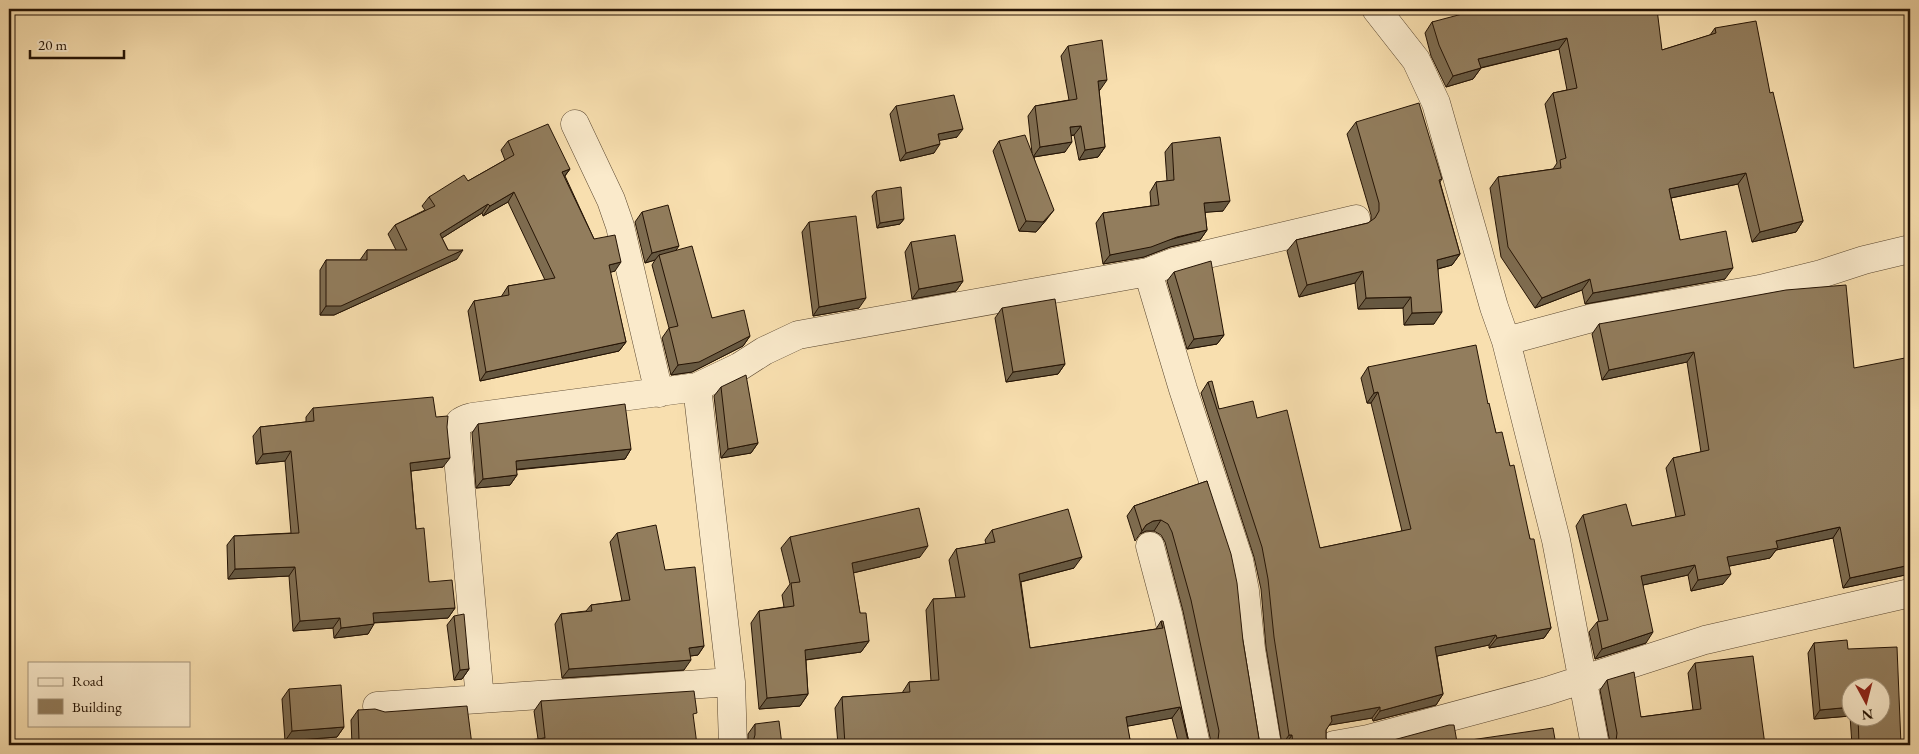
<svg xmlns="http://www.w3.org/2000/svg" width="1919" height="754" viewBox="0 0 1919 754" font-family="'EB Garamond',serif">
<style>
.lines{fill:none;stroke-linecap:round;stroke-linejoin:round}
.minor-casing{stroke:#59462f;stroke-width:29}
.minor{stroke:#faeacb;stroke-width:28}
.wall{fill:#7e6c50;stroke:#241304;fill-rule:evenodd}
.shaded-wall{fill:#665841;stroke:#241304}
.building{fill:#927d5d;stroke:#241304}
</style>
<rect width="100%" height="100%" fill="#f8dfaf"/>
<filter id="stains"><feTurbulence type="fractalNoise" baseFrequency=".004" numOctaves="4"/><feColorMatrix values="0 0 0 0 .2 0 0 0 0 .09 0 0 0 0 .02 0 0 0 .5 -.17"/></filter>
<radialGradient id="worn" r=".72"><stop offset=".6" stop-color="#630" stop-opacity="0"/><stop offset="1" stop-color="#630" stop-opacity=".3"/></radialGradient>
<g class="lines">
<defs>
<path id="minor" d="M1376 9 1416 60 1436 103 1494 307 1506 341 1556 540 1595 745
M575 124 611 200 620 226 659 393
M1506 341 1592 318 1760 289 1821 274 1864 260 1910 249
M697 387 731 682 733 745
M1150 546 1168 614 1196 745
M480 699 456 435C456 422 461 420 472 417L697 387 739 367 764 351 798 335 1148 272
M377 706 731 682
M1267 745 1251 649 1245 591 1239 560 1183 389 1148 272 1174 262 1356 219
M1334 745 1368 739 1547 691 1705 640 1910 593"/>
</defs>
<use href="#minor" class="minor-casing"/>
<use href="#minor" class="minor"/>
</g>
<path class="wall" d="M1538 11 1662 50 1710 35 1715 28 1770 93 1803 221 1796 232 1752 242 1738 184 1671 198 1680 240 1725 279 1585 304 1582 290 1535 308 1501 257 1490 188 1498 177 1553 169 1557 163 1545 104 1553 93 1567 90 1559 49 1481 68 1473 79 1446 87 1431 56 1425 33 1432 22Z
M1068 46 1100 90H1099L1105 147 1098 157 1079 160 1074 135 1071 136 1065 152 1034 157 1047 219 1036 232 1019 231 993 151 999 141 1032 153 1028 116 1035 106 1069 100 1061 56Z
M896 106 957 137 939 140 934 153 900 161 890 114Z
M1356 122 1442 179 1440 182 1460 254 1452 265 1438 269 1434 324 1404 325 1403 308 1358 309 1355 283 1299 297 1287 251 1296 240 1368 223 1371 221V215L1347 134Z
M508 141 570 169 565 176 594 239 615 271 610 272 626 342 619 351 480 381 468 311 474 301 501 297 508 286 545 280 508 202 483 216 482 213 442 238 448 250 457 259 334 315H320V270L326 260H360L367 250H396L388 234 395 225 425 210 422 206 429 197 468 181 505 160 501 150Z
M1910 142V167L1905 149Z
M1172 143 1223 211 1205 212 1207 230 1200 240 1170 247 1144 257 1103 264 1096 223 1103 213 1151 206 1150 192 1156 182 1167 181 1165 152Z
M876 191 904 219 900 224 877 228 872 196Z
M642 212 675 251 712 318 750 336 743 346 692 372 671 375 662 338 669 328 652 265 655 260 645 263 635 222Z
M809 222 859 308 813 316 802 232Z
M911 242 963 281 956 291 912 299 905 252Z
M1174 272 1224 335 1217 344 1187 349 1167 281Z
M1002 308 1065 364 1058 374 1006 382 995 318Z
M1599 324 1854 368 1910 574 1843 588 1833 538 1776 550 1770 558 1729 566 1723 584 1691 591 1688 575 1643 585 1646 643 1595 659 1589 632 1597 622H1599L1576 526 1583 515 1632 526 1676 517 1666 468 1673 458 1701 452 1687 362 1602 380 1592 334Z
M1368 367 1488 404 1496 433 1510 466 1530 539 1551 628 1544 638 1489 648V645L1437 656 1443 694 1436 705 1373 721 1372 718 1329 725 1326 730V738L1330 745H1282L1266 647 1261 589 1254 557 1201 393 1208 382 1219 409 1257 418 1320 548 1402 531 1371 403H1367L1361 378Z
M721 387 758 443 751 453 721 458 714 396Z
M313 408 443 467 411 471 416 529 429 582 455 608 448 618 374 623 368 634 334 638 333 628 293 631 289 576 228 579 227 545 234 536 291 533 285 461 256 464 253 436 260 427 306 422V417Z
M478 424 631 449 625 459 516 470 517 475 510 485 476 488 472 433Z
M1207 481 1243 641 1259 739 1255 745H1211V742L1183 611 1165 542 1161 535 1154 531H1146L1140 534 1135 541 1127 516 1134 506Z
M992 530 1074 568 1021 582 1030 648 1156 629 1161 621 1188 738 1192 745H1179L1172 718 1127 726 1131 745H838L835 708 842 697 902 693 909 682 931 681 926 610 933 599 956 598 949 560 956 549 986 544 985 540Z
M617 533 665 570 704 646 698 655 690 656 684 670 562 678 555 624 561 614 586 611 591 605 622 601 610 542Z
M790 537 920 557 853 573 860 613 869 641 861 652 806 660 808 694 800 706 759 709 751 623 759 611 784 607 782 595 790 584 781 548Z
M454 616 469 669 462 679 454 680 447 625Z
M1814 643 1848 649 1901 745H1852L1850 716 1814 719 1808 653ZM1852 686 1882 716H1852Z
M1695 663 1765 745H1610V743L1600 690 1607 680 1641 717 1693 710 1688 673Z
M289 689 344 727 337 737 285 741 282 699Z
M541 701 694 718 538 739 534 711Z
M358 710 472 745H352L351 720Z
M755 724 782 745H748V734Z"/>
<path class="shaded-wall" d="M1567 38 1559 49 1471 70 1478 59Z
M1481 68 1473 79 1446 87 1453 76Z
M1107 80 1100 90H1091L1098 81Z
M1081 126 1074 135 1063 136 1070 127Z
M963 129 957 137 932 142 938 134Z
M1072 142 1065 152 1033 157 1040 147Z
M940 144 934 153 900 161 906 153Z
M1105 147 1098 157 1079 160 1085 150Z
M570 169 563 178 562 172Z
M1746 173 1738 184 1661 200 1669 189Z
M514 192 508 202 483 216 490 206Z
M1230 201 1223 211 1197 213 1204 203Z
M488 204 482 213 434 243 440 234Z
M1054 210 1047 219 1036 232 1019 231 1026 221Z
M904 219 900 224 877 228 880 223Z
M1803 221 1796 232 1752 242 1760 232Z
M1207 230 1200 240 1170 247 1144 257 1103 264 1110 255Z
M679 246 672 256 659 255 655 260 645 263 652 253Z
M463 250 457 259 334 315H320L326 306Z
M1460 254 1452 265 1429 271 1437 260Z
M621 262 615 271 602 275 609 265Z
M1733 268 1725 279 1585 304 1593 293Z
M1363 271 1355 283 1299 297 1307 285Z
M1590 279 1582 290 1535 308 1542 298Z
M963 281 956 291 912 299 919 289Z
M1411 297 1403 308 1358 309 1366 298Z
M866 298 859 308 813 316 819 307Z
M1442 312 1434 324 1404 325 1412 313Z
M1224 335 1217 344 1187 349 1194 339Z
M750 336 743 346 692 372 671 375 678 365Z
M626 342 619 351 480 381 486 372Z
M1694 352 1687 362 1602 380 1609 370Z
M1065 364 1058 374 1006 382 1013 372Z
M1378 392 1371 403H1367L1374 393Z
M758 443 751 453 721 458 728 449Z
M631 449 625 459 509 470 516 461Z
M291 451 285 461 256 464 263 454Z
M450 458 443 467 403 472 410 463Z
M517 475 510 485 476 488 483 479Z
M1161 520 1154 531H1146L1140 534 1146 525 1153 521Z
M1840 527 1833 538 1776 550 1770 558 1720 568 1727 557 1776 541Z
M928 546 920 557 844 575 852 563Z
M1082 557 1074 568 1012 584 1019 574Z
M1695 565 1688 575 1634 587 1641 576Z
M1910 565V574L1843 588 1850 578Z
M295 567 289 576 228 579 235 569Z
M1731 574 1723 584 1691 591 1698 580Z
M455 608 448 618 367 623 373 613Z
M340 618 333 628 293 631 300 621Z
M374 624 368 634 334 638 341 628Z
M1551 628 1544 638 1489 648 1497 638Z
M1653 632 1646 643 1595 659 1602 649Z
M1496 635 1489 645 1428 658 1435 647Z
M869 641 861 652 797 661 805 650Z
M704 646 698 655 683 657 689 648Z
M691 660 684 670 562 678 569 669Z
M469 669 462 679 454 680 460 670Z
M808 694 800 706 759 709 767 698Z
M1443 694 1436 705 1373 721 1380 711Z
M1180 707 1172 718 1118 728 1126 717Z
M1380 707 1372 718 1324 726 1331 716Z
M1852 707V714L1850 716 1814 719 1820 710Z
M344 727 337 737 285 741 292 731Z
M1289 735H1292L1285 745H1282Z
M1259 739 1255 745H1231Z
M359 740H362L358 745H356Z"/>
<path class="building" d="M1481 9H1538V11L1548 9H1657L1662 50 1716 33 1715 28 1756 21 1770 93 1773 92 1803 221 1760 232 1746 173 1669 189 1680 240 1726 231 1733 268 1593 293 1590 279 1542 298 1508 247 1498 177 1561 168 1560 160 1566 158 1553 93 1577 88 1567 38 1478 59 1481 68 1453 76 1439 45 1432 22Z
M1102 40 1107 80 1098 81 1105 147 1085 150 1081 126 1070 127 1072 142 1040 147 1035 106 1077 99 1068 46Z
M954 95 963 129 938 134 940 144 906 153 896 106Z
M1419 103 1442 179 1439 180 1460 254 1437 260 1442 312 1412 313 1411 297 1366 298 1363 271 1307 285 1296 240 1368 223 1375 218 1379 211V203L1356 122Z
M548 124 570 169 562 172 594 239 615 235 621 262 609 265 626 342 486 372 474 301 509 295 508 286 555 278 514 192 490 206 488 204 440 234 448 250H463L341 306H326V260H367V250H407L395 225 435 206 429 197 464 175 468 181 514 155 508 141Z
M1025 135 1054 210 1043 222 1026 221 999 141Z
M1220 137 1230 201 1204 203 1207 230 1177 237 1151 247 1110 255 1103 213 1159 205 1156 182 1174 180 1172 143Z
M901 187 904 219 880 223 876 191Z
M668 205 679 246 652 253 642 212Z
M856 216 866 298 819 307 809 222Z
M955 235 963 281 919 289 911 242Z
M692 246 712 318 744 310 750 336 699 362 678 365 669 328 678 326 659 255Z
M1211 261 1224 335 1194 339 1174 272Z
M1846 285 1854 368 1910 357V565L1850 578 1840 527 1776 541 1778 548 1727 557 1731 574 1698 580 1695 565 1641 576 1653 632 1602 649 1597 622 1608 620 1583 515 1626 504 1632 526 1685 515 1673 458 1709 450 1694 352 1609 370 1599 324 1786 290Z
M1055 299 1065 364 1013 372 1002 308Z
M1476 345 1488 404 1489 403 1496 433 1502 432 1510 466 1514 465 1530 539H1534L1551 628 1497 638 1496 635 1435 647 1443 694 1380 711V707L1331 716 1332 721 1326 730V738L1330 745H1293L1292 735H1289L1274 637 1268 579 1262 547 1208 382 1212 381 1219 409 1253 401 1257 418 1287 410 1320 548 1411 529 1378 392 1374 393 1368 367Z
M746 375 758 443 728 449 721 387Z
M433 397 436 417 448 416 447 427 450 458 410 463 416 529 424 528 429 582 452 580 455 608 373 613 374 624 341 628 340 618 300 621 295 567 235 569 234 536 299 533 291 451 263 454 260 427 314 421 313 408Z
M625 404 631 449 516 461 517 475 483 479 478 424Z
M1207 481 1231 554 1237 583 1243 641 1259 739 1231 745H1214L1218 740 1219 731 1191 600 1172 532 1168 524 1161 520 1153 521 1146 525 1142 531 1134 506Z
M919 508 928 546 852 563 860 613H866L869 641 805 650 808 694 767 698 759 611 794 606 791 583 800 582 790 537Z
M1068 509 1082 557 1019 574 1030 648 1163 628 1161 621H1163L1188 738 1192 745H1189L1180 707 1126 717 1131 745H845L842 697 910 692 909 682 939 680 933 599 965 597 956 549 995 542 992 530Z
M656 525 665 570 695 567 704 646 689 648 691 660 569 669 561 614 592 611 591 605 630 600 617 533Z
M464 614 469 669 460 670 454 616Z
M1847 640 1848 649 1897 647 1901 745H1859L1858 716H1882V686H1852V707L1820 710 1814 643Z
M1753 656 1765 745H1613L1616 741 1617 733 1607 680 1634 672 1641 717 1701 709 1695 663Z
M341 685 344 727 292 731 289 689Z
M694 691 697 713 693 714 697 745H493L545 738 541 701Z
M467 706 472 745H362V740H359L358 710 375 709 385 712Z
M779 721 782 745H752L755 735V724Z
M1449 725H1454L1457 742 1553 728 1556 745H1386V742Z"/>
<rect width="1919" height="754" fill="none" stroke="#f8dfaf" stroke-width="30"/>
<rect x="10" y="10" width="1899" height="734" fill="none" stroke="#241304" stroke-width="2.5"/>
<rect x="15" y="15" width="1889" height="724" fill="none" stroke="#241304"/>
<rect x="28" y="662" width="162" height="65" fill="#faeacb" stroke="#a4947b"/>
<rect x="38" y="678" width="25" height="8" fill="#faeacb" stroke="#a4947b"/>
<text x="72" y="686" font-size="15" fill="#241304">Road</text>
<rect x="38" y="699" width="25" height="15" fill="#927d5d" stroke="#a4947b"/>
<text x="72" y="712" font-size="15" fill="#241304">Building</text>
<g transform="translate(1866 702) rotate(173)"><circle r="24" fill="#faeacb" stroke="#a4947b"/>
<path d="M0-4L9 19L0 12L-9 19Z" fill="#8f2418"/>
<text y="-8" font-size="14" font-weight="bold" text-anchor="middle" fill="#241304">N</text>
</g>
<path d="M30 50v8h94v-8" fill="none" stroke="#241304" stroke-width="2.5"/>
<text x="38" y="50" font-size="15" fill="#241304" stroke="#faeacb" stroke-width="4" paint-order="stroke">20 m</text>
<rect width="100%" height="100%" filter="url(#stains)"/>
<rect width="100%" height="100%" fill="url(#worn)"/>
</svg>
